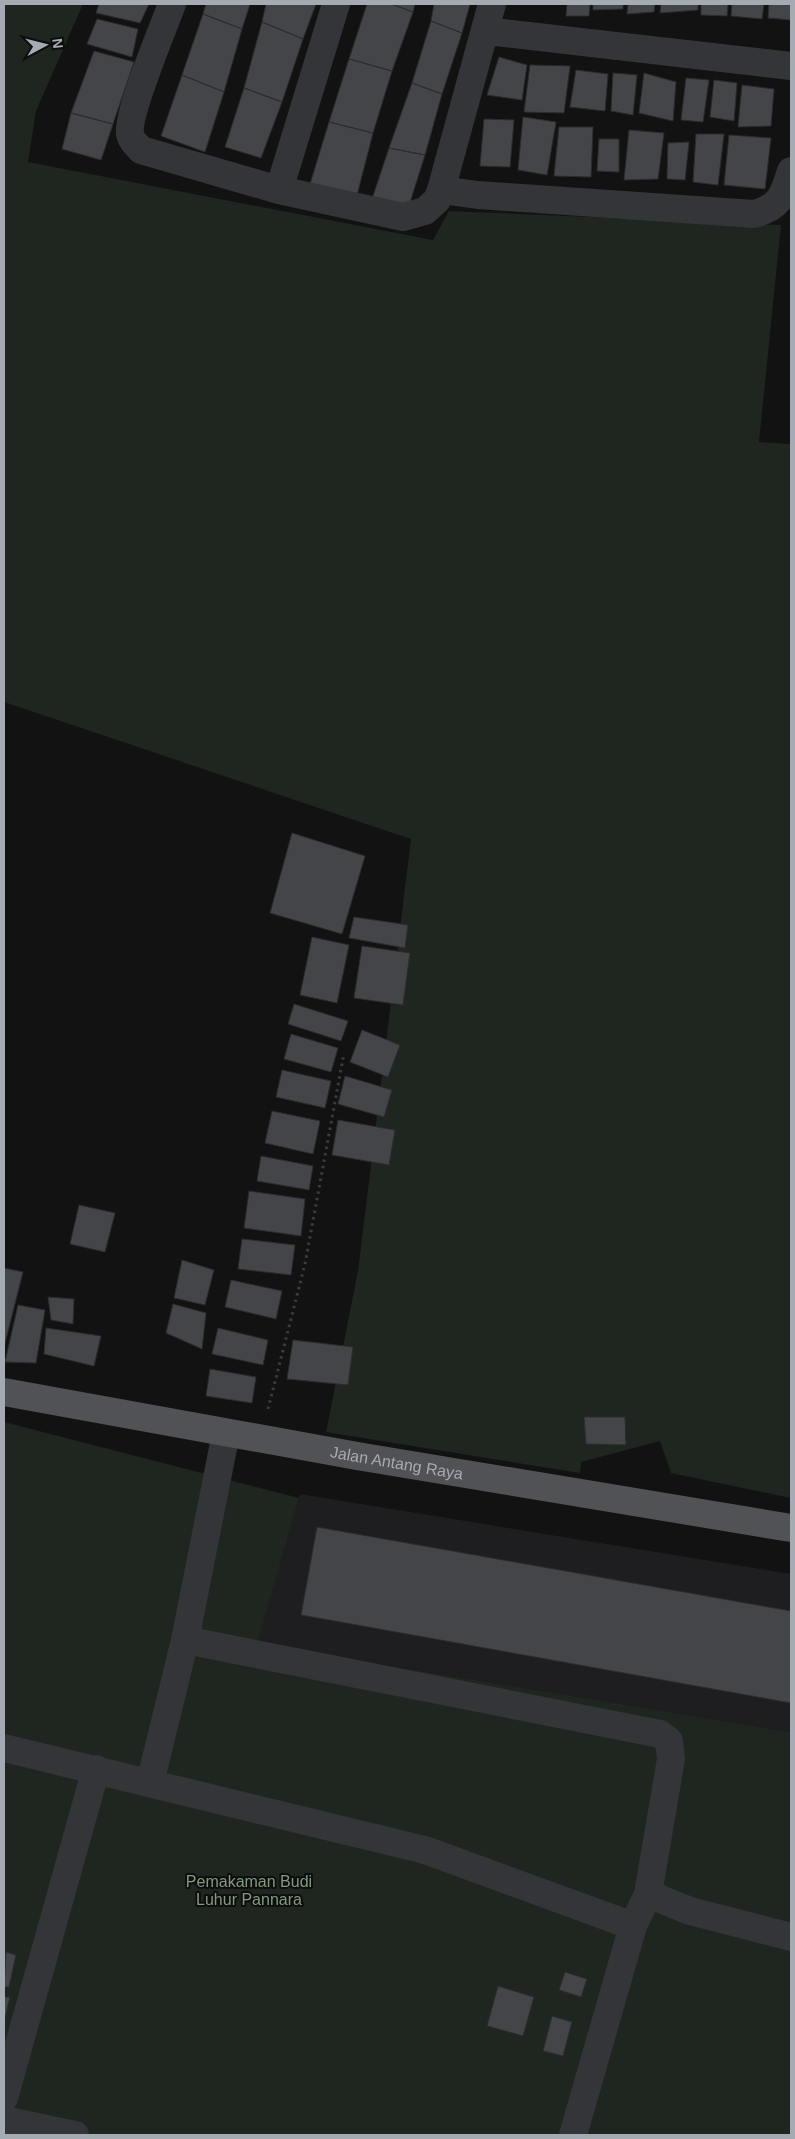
<svg xmlns="http://www.w3.org/2000/svg" width="795" height="2139" viewBox="0 0 795 2139" font-family="Helvetica,sans-serif">
<style>
.built{fill:#1e1e20}
.green{fill:#1f251f}
.building{fill:#444548;stroke:#2c2c2f}
.lines{fill:none;stroke-linecap:round;stroke-linejoin:round}
.path{stroke:#393c3e;stroke-width:3;stroke-dasharray:2.5 4;stroke-linecap:butt}
.minor{stroke:#333538;stroke-width:28}
.major{stroke:#505256;stroke-width:28}
.labels{text-anchor:middle;stroke-width:4;stroke-linejoin:round;paint-order:stroke}
.street-label{font-size:16px;fill:#a5abb2;stroke:#0d0d0e}
.park-label{font-size:16px;fill:#819b7e;stroke:#0d0d0e}
</style>
<rect width="100%" height="100%" fill="#121213"/>
<path class="built" d="M300 1494 791 1574V1732L256 1644Z"/>
<path class="green" d="M4 4H83L36 111 28 162 433 240 449 211 781 225 759 442 791 444V1498L671 1473 660 1441 581 1462 580 1473 326 1432 358 1271 411 839 4 702Z
M4 1422 299 1498 257 1644 791 1732V2135H4Z"/>
<path class="building" d="M99 4H149L140 23 96 13Z
M206 4H250L242 29 203 14Z
M266 4H316L303 39 262 22Z
M367 4H391L413 12 392 71 349 59Z
M391 4H415L413 12Z
M434 4H470L462 33 431 21Z
M567 4H590L589 16H566Z
M593 4H623V9L593 10Z
M628 4H655L654 12 627 14Z
M661 4H698V10L660 13Z
M701 4H728L727 16 701 15Z
M732 4H764L762 19 731 16Z
M769 4H791V20L768 18Z
M203 14 242 29 224 92 182 75Z
M97 19 138 29 132 57 87 44Z
M431 21 462 33 442 94 412 83Z
M262 22 303 39 282 102 244 88Z
M94 51 134 62 113 124 71 113Z
M499 57 527 65 522 100 487 95Z
M349 59 392 71 373 133 329 122Z
M530 65 570 66 564 113 524 112Z
M576 70 608 74 605 111 570 107Z
M613 73 637 75 633 115 611 111Z
M644 73 676 82 673 121 639 113Z
M182 75 224 92 205 152 161 136Z
M686 78 709 80 703 122 681 120Z
M714 80 737 83 734 121 710 117Z
M412 83 442 94 425 155 389 148Z
M742 85 774 89 771 126 738 127Z
M244 88 282 102 261 158 225 147Z
M71 113 113 124 101 160 62 149Z
M523 117 556 122 547 175 518 170Z
M484 119 514 120 510 167 480 166Z
M329 122 373 133 356 199 310 184Z
M559 127H593L591 177 554 176Z
M629 130 664 133 658 179 624 180Z
M696 134H724L718 185 693 182Z
M729 135 771 138 765 189 724 185Z
M599 139H619V172L597 171Z
M689 142 685 180 667 179 668 143Z
M389 148 425 155 406 215 372 199Z
M292 833 365 856 342 934 270 913Z
M354 917 408 925 405 948 349 938Z
M312 937 349 945 337 1003 300 995Z
M362 946 410 953 403 1005 354 998Z
M294 1004 348 1021 341 1041 288 1024Z
M362 1030 400 1045 388 1077 350 1062Z
M291 1034 338 1048 331 1072 284 1059Z
M282 1070 331 1081 325 1108 276 1097Z
M345 1076 392 1090 384 1117 338 1104Z
M272 1111 320 1121 313 1154 265 1143Z
M338 1120 395 1130 389 1165 332 1155Z
M261 1156 313 1166 309 1190 257 1181Z
M249 1191 305 1199 301 1236 244 1228Z
M79 1205 115 1213 105 1252 70 1244Z
M242 1239 295 1245 291 1275 238 1269Z
M182 1260 214 1270 205 1305 174 1298Z
M4 1268 23 1272 4 1347Z
M231 1280 282 1291 276 1319 225 1307Z
M48 1297 74 1299 73 1324 51 1320Z
M173 1304 206 1313 202 1349 166 1333Z
M18 1305 45 1310 36 1363 5 1362Z
M46 1328 101 1336 94 1366 44 1354Z
M218 1328 268 1340 263 1365 212 1354Z
M293 1340 353 1347 348 1385 287 1379Z
M210 1369 256 1377 252 1403 206 1396Z
M584 1417H625L626 1445 586 1444Z
M317 1527 791 1611V1703L301 1615Z
M6 1952 16 1955 9 1987H4Z
M565 1972 587 1979 581 1997 559 1990Z
M498 1986 534 1997 523 2036 487 2026Z
M4 1997H10L4 2022Z
M552 2016 572 2022 563 2056 543 2051Z"/>
<g class="lines">
<path class="path" d="M268 1409 305 1264 344 1053"/>
<path class="minor" d="M172 4C163 29 127 113 130 134 131 141 137 145 141 150L279 190 403 217 425 211 437 200 441 190 492 4
M486 31 791 66
M279 190 336 4
M441 190 478 195 754 214C781 207 783 195 791 171
M185 1640 660 1734 669 1741 671 1759 648 1894 633 1926 573 2135
M4 1748 425 1850 633 1926
M150 1783 185 1640 226 1433
M648 1894 690 1911 791 1937
M4 2098 96 1769
M4 2120 75 2135"/>
<path class="major" id="s1" d="M4 1392 357 1456 791 1528"/>
</g>
<g class="labels">
<g class="street-label">
<text dy="6" stroke="none"><textPath href="#s1" startOffset="399">Jalan Antang Raya</textPath></text>
</g>
<g class="park-label">
<text x="249" y="1887">Pemakaman Budi<tspan x="249" dy="18">Luhur Pannara</tspan></text>
</g>
</g>
<rect width="795" height="2139" fill="none" stroke="#a5abb2" stroke-width="10"/>
<g transform="translate(45 45) rotate(83)" stroke="#0d0d0e" stroke-width="4" paint-order="stroke">
<path d="M0-4L9 19L0 12L-9 19Z" fill="#a5abb2"/>
<text y="-8" font-size="14" font-weight="bold" text-anchor="middle" fill="#a5abb2">N</text>
</g>
</svg>
